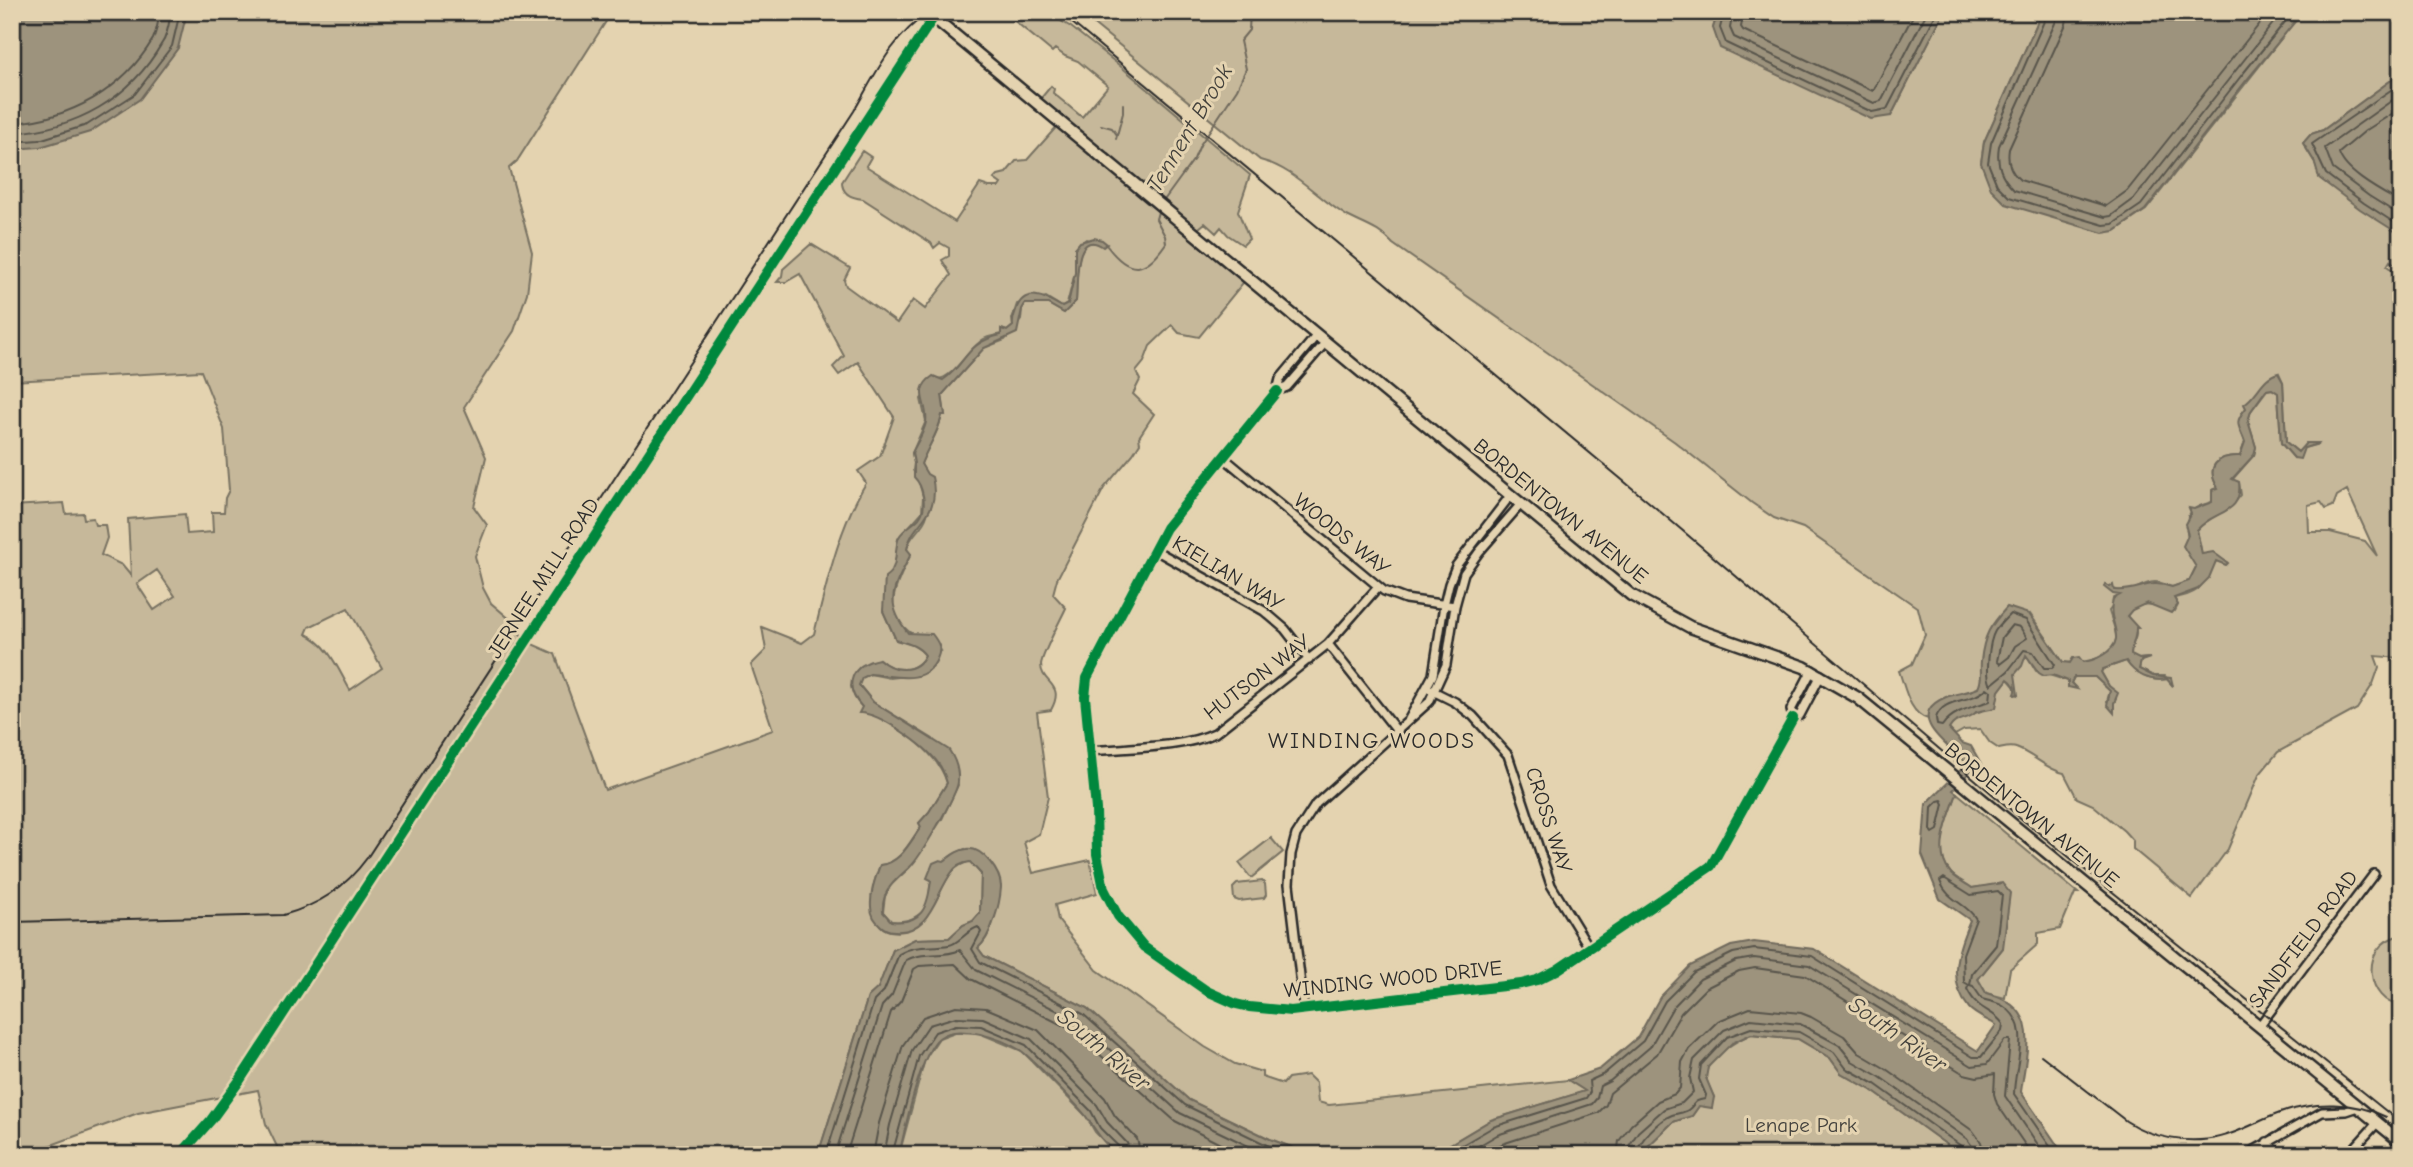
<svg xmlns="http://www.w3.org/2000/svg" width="2413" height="1167" viewBox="0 0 2413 1167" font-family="'Comic Neue',sans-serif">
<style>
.green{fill:#c6b89a;stroke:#787262;stroke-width:2;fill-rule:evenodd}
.water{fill:#9d937d;stroke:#6f695c;stroke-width:2}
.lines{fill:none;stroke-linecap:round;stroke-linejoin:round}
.shore{stroke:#59554c;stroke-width:2}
.stream{stroke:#6f695c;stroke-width:2}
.minor-casing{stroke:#2b2b2b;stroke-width:12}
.major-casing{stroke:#2b2b2b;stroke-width:15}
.minor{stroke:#e4d3b0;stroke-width:7}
.major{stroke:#e4d3b0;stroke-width:10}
.rail{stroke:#2b2b2b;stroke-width:2}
.cycleway-casing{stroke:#e4d3b0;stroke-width:15}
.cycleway{stroke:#00873e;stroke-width:10}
.labels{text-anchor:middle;stroke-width:6;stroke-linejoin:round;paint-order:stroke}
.street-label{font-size:21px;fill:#2b2b2b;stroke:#e4d3b0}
.park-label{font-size:21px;fill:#42403c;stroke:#e4d3b0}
.water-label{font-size:23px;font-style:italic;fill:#42403b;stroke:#e4d3b0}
.neighbourhood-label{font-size:23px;letter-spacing:2px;fill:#2b2b2b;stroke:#e4d3b0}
</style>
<rect width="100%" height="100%" fill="#e4d3b0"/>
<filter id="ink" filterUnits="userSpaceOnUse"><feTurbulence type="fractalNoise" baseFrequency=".0143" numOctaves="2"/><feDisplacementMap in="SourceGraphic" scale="14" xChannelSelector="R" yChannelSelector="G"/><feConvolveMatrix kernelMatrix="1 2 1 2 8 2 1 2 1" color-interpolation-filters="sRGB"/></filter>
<g filter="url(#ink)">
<path class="green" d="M12 12H612L517 161 509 168 532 252 527 293 514 331 464 407 486 457 474 507 487 525 475 556 483 588 491 603 512 621 525 641 555 654 605 790 773 730 751 665 766 650 762 627 802 643 814 634C827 583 838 529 866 483L858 471 880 456 894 417 858 362 839 375 833 367 844 356 800 274 786 282H777L782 276 783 269 811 244 850 268 844 280 846 286 897 323 913 300 925 309 951 275 942 260 949 256V248L940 243 934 248 931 243 863 199C852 198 842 194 842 182L862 151 871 157 866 166 955 222 980 184 989 187H999L1001 184 994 179 998 175 1006 173 1016 161 1027 160 1060 123 1037 103 1051 86 1054 89 1053 93 1082 117 1108 86 1078 61 1065 56 1055 49 1052 52 1004 12H1046L1071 27 1119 65 1250 175 1238 211 1249 239 1243 245 1228 235 1221 227 1216 233 1205 223 1193 233 1247 278 1199 337 1179 333 1172 325 1150 346 1144 362 1136 372 1140 380 1133 394 1154 414 1139 437 1140 443 1133 454 1104 488 1057 579 1053 594 1066 608C1061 619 1041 656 1041 665 1041 684 1066 683 1051 710L1037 712 1048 797 1039 834 1024 842 1033 873 1090 860 1097 893 1055 905 1058 920 1097 970 1205 1047 1235 1064 1262 1072V1077L1283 1084 1288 1078 1308 1075 1316 1083 1318 1102 1329 1105 1568 1080 1586 1091 1491 1120 1432 1155H1312L1270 1139 1189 1100 1087 1008 984 956 978 948C995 933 996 907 1001 886L965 849C950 855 935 865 931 882 929 887 930 893 929 899 925 917 907 923 891 921L883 912 885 896 890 886 909 868 942 819 958 785 933 739 873 702 859 685 861 678 870 674 890 678 906 676 940 651C886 621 882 611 911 554L907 549C909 535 924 528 927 515 930 502 927 475 921 464 927 448 939 432 942 415H945L942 395 984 348 1005 340 1021 320 1022 309 1025 304H1048L1064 313 1076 301C1077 289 1075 245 1089 243 1094 242 1102 244 1106 244L1086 239 1075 248V273L1067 304 1062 307 1046 297 1017 304 1012 319 1013 326 1007 331 1001 329V334C996 336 989 336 984 339 969 347 953 380 937 379L921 399 926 421 912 453 914 463 913 470 919 482 923 497 922 512 898 539 896 562 883 611 896 640C907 644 918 645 925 655 916 674 893 672 879 659L851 686C855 710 875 714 892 725 915 739 940 758 947 783L929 812 919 823 921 826C910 842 900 864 880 865 875 880 870 891 873 907 875 918 878 928 890 931 928 938 935 894 952 872 957 866 963 863 970 861L981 874 980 913 973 921 963 925 949 938 915 939 893 950 878 988 868 997 818 1155H281L266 1124 258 1090 138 1113 46 1147 20 1155H12V506L64 503 66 514 83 513 84 519 93 518 95 525H105L107 538 101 555 122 565 131 576 128 519 185 514 187 534 213 532 212 512H224L225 498 229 490 224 429 201 371 12 381ZM157 570 175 596 154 610 137 584ZM348 608 382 668 350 690C338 669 329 644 306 634L309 627Z
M1079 12H1718L1713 28 1891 116 1944 12H2042L1984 142 1981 163 2115 231 2146 210 2302 12H2401V73L2323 130 2311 134 2303 143 2314 161 2320 178 2401 235V268L2390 261 2387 266 2401 277V658L2375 656 2379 667 2373 684 2357 709 2278 752 2259 775 2228 849 2192 898 2133 849V841L2124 831 2093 805 2077 798 2064 773C2047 770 2033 754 2016 748 2011 746 2004 748 1999 749L1990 743 1980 729 1964 730 1955 735 1949 729 1956 720 1984 710 2008 679 2015 687V696V674L2026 654 2036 671 2068 681V687L2074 686 2071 683 2074 677H2095L2110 691 2107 701 2114 711V703L2116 699 2101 672 2103 669 2126 661C2135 674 2151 682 2167 679L2173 686 2165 676H2153L2139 669 2141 661 2148 658 2138 659 2131 655C2131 634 2145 640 2127 616 2137 597 2158 606 2175 611L2178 605 2174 598C2208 592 2199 582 2216 561L2228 563 2209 553 2202 555 2197 530C2211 514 2228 514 2241 495L2239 482 2232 480 2254 455 2256 447 2248 421 2251 411 2267 390 2272 389 2278 393 2281 443 2294 458 2304 448 2319 444 2306 443 2299 453 2286 442 2283 382 2279 373 2241 414 2242 433 2245 442 2240 456C2217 455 2205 466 2218 488L2213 502C2184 508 2184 520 2189 544 2191 552 2192 559 2196 567L2189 581 2172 587C2166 585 2161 582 2155 582 2133 584 2132 601 2105 584L2121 596 2109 611C2111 619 2117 631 2116 639 2114 660 2078 664 2063 662L2030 614 1984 651 1981 683 1978 688C1959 697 1934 695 1928 719 1909 714 1905 687 1899 671L1912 664 1925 635 1918 608 1803 528 1774 518 1752 503 1675 442 1393 244C1380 229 1364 225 1347 216 1317 198 1294 168 1260 160ZM2347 490 2377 556 2365 541 2330 532H2309L2308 505 2321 502 2326 509 2333 506 2337 496Z
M1957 793 2078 893H2075L2060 929 2038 933V944L2010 969 2005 998 1986 993 1978 979 2003 948 2002 884 1972 888C1966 883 1955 879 1950 872 1931 851 1950 815 1957 793Z
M1271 838 1283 852 1251 878 1239 863Z
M1262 881 1265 884 1266 895 1264 898 1239 901 1234 899 1233 888 1237 884Z
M2401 935V971L2397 970 2401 985V1005C2368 1004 2356 945 2401 935Z
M955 1032 979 1033 1022 1051 1086 1116 1095 1132 1113 1151 1120 1155H899L925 1059 939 1038Z
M1751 1034 1798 1039 1830 1058 1841 1073 1871 1090 1961 1155H1639L1673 1122 1692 1116 1699 1106 1714 1097C1711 1090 1706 1082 1706 1075 1707 1057 1736 1041 1751 1034Z"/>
<path class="water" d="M12 12H187L178 48 140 99 90 132 40 147 12 149Z
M1718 12H1944L1891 116 1871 119 1720 48 1713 28Z
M2042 12H2303L2246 81 2145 210 2115 231 2103 233 2006 204 1991 189 1981 163 1984 142Z
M2401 73V235L2360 209 2319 178 2314 161 2303 143 2311 134 2323 130Z
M1094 238 1102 240 1107 244 1103 247C1073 227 1078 285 1076 301L1064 313 1048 304H1025L1022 309 1017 333 984 348 942 395 945 415H942C939 432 927 448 921 464L927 474 932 477C942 517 911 522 907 549L911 554C894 587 883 601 908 633L932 634C939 643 942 648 937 659 925 687 892 675 870 674L862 678 859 685 873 702 949 750C955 759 959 771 958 782 957 794 920 858 910 867 896 879 881 891 883 912L891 921C922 925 928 907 931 880L927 878 933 863 940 860 944 861C951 856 957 850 967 849 983 847 1001 873 1001 887 1000 905 991 937 978 948L984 956 1087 1008 1189 1100 1270 1139 1312 1155H1120C1103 1145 1096 1130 1085 1115 1076 1104 1031 1057 1020 1050 1002 1039 958 1022 939 1038 920 1053 905 1130 899 1155H818L868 997 878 988 893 950 915 939 949 938 963 925 973 921 980 913 981 874 970 862C963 863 956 866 952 872 935 894 931 934 895 931 889 931 885 930 881 926 875 921 871 914 871 907 870 892 875 879 880 865 900 864 910 842 921 827L919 823 929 812 947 783C945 776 943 769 938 763 926 746 879 712 859 713L862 707C842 685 852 664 879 659 893 672 916 674 925 655 918 645 907 643 896 640L883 611 885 577C900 567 893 551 899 537 904 528 913 525 919 518 928 507 923 486 914 477V463L912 453C916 444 924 433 926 422 929 404 911 391 933 376L943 380C968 363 964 343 1001 335V329L1007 331 1013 326C1012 319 1014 317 1016 310 1024 286 1046 297 1062 307L1068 304 1075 273V248L1080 242Z
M2278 373 2283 382 2286 442 2298 452 2306 443H2320L2304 448 2300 459 2294 458 2281 443 2278 393 2272 389 2266 390 2251 411 2248 421 2256 447 2254 455 2232 479 2239 482C2243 516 2214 509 2197 530L2202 554 2213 552 2228 563 2226 565 2216 561 2209 578 2198 589 2174 598 2178 605 2171 613 2147 603 2132 610 2127 616 2138 628H2136C2136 640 2131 645 2131 655L2139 659 2150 658 2141 661 2139 669 2153 676 2171 678 2173 686 2167 679C2150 682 2135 675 2126 661L2103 669 2101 672 2109 686 2118 693 2114 703V713L2107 705 2110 691 2095 677H2074L2071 683 2077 689 2068 687V681L2053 675 2044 676 2039 673 2026 655 2022 666 2015 674 2018 695 2014 694C2017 688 2013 682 2008 679L1999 691 1996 708 1976 712C1969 721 1955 717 1949 729L1962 743 1971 746 1983 767 1979 771 1974 767 1953 790 1957 793C1950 815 1932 851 1950 872 1955 879 1966 883 1972 888L2002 883 2010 893 2003 948 1978 979 1986 993C2042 1008 2027 1046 2021 1092L2064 1155H1961L1871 1090 1841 1073 1830 1058 1798 1039 1751 1034 1732 1043 1708 1067 1706 1078 1714 1097 1712 1108 1699 1106 1692 1116 1673 1122 1639 1155H1432L1491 1120 1585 1091 1568 1080 1600 1069 1638 1037 1660 997 1690 966 1731 946 1754 942 1814 949 1978 1051 1996 1025C1988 1020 1975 1015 1969 1008 1946 980 1958 948 1970 920L1940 899 1922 855 1926 804 1967 764C1953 749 1900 716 1946 697 1956 693 1967 693 1978 688 1983 679 1980 671 1981 661 1984 634 1990 626 2007 607L2029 614 2063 662 2070 663 2073 658 2079 657 2083 662C2094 661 2114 652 2116 639 2117 625 2108 617 2113 599L2120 595 2113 594 2104 587 2105 584 2110 587 2113 585 2114 590C2141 592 2147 578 2172 587L2189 581 2196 567 2183 546 2188 535 2185 524 2191 513 2189 508 2194 509 2212 502V490L2218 488C2205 467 2217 455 2240 456L2245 442C2239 425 2233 424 2246 408L2244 404C2258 395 2262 377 2278 373Z"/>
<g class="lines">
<path class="shore" d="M1724 12 1720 28 1726 43 1872 112 1887 109 1937 12
M1733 12 1730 28 1734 37 1874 103 1881 101 1927 12
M1744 12 1741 27 1743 30 1873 91 1915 12
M2048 12 1991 143 1988 163 1997 185 2009 197 2104 225 2113 224 2141 205 2241 76 2293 12
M2057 12 2056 21 1999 146C1996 164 2001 177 2014 190L2105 217 2111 216 2134 199 2282 12
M2068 12 2066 24 2009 149C2007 162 2010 171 2020 180L2106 206 2127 191 2269 12
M2401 83 2312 144 2326 174 2364 203 2401 227
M2401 94 2325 148 2333 169 2369 196 2401 216
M2401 108 2365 131 2339 153C2345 173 2382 192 2401 203
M12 123C70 119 123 90 153 39 157 31 158 21 160 12
M12 133C76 129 130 99 162 43 168 35 169 22 171 12
M12 142 39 140 87 125 135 94 172 46 180 12
M2010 614 2026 620 2055 665 2052 668H2044L2033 652 2024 650 2008 671 1991 685C1985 676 1989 641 1995 631 1999 625 2005 619 2010 614Z
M2012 625 2020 627 2027 638 2015 646 2009 657 2000 664 1997 661 2002 637Z
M1987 688 1991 691 1990 701C1973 707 1953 710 1942 726L1937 725 1936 718C1943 696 1973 704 1987 688Z
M1942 800 1944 804 1938 830 1933 833 1931 830 1932 807 1938 801Z
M826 1155 874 1001 884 991 899 954C915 944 931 948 949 945 958 944 966 931 978 927L981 932 972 949 980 962 1083 1014 1185 1105 1267 1145 1292 1155
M835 1155 882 1006 892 995 906 960C923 951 943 958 960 950L976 970 1078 1021 1180 1113 1267 1155
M846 1155 891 1012 901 1001 914 969 919 966 955 964 971 979 1072 1030 1175 1121 1242 1155
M873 1155 879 1123 903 1045 923 1017 956 1006 986 1008 1038 1030 1105 1098 1115 1116 1137 1139 1141 1155
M884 1155 890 1125 912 1050 929 1025 956 1017 983 1018 1031 1039 1097 1105 1107 1122 1127 1143 1131 1155
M892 1155 919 1056 935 1032 956 1025 981 1026 1026 1045 1091 1111 1100 1128 1120 1148 1122 1155
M1445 1155 1493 1127 1586 1098 1590 1092 1589 1081 1604 1074 1643 1041 1665 1001 1694 972 1733 953 1754 949 1812 956 1973 1057H1981L2002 1031 2003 1024C1992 1008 1979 1013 1967 989L1969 985 1964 982 1963 954 1976 919C1966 902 1948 902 1940 881L1944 878 1971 895 1998 891 2002 895 1996 945 1972 974 1970 985 1973 986 1982 999C1988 1001 1997 1002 2003 1006 2034 1025 2014 1065 2014 1094L2056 1155
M1463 1155 1497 1135 1592 1104 1597 1098 1600 1086 1610 1081 1650 1047 1673 1007 1700 979 1736 961 1754 958 1809 965 1972 1066 1987 1064 2005 1040H2010L2005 1096 2045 1155
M1484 1155 1502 1144 1598 1113 1606 1105 1610 1093 1657 1054 1681 1013 1706 988 1739 971 1755 968 1805 975 1964 1074 1977 1077 1995 1074 1994 1094 1997 1104 2032 1155
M1617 1155 1619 1141 1631 1125 1658 1101 1675 1094 1680 1088 1682 1062 1689 1049 1718 1021 1750 1008 1801 1013 1811 1017 1844 1036 1859 1053 1886 1069 1973 1131 1981 1142 1984 1155
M1627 1155 1629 1146 1638 1132 1664 1109 1682 1103 1693 1092 1690 1078 1694 1060 1724 1030 1751 1019 1800 1024 1839 1045 1852 1061 1880 1077 1967 1139 1972 1146 1973 1155
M1636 1155C1638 1141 1659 1120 1672 1115 1677 1113 1684 1113 1688 1110 1697 1103 1692 1101 1705 1099L1706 1095 1699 1079 1701 1065 1727 1037 1751 1028 1799 1032 1834 1052 1846 1068 1875 1084 1961 1146 1964 1155"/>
<path class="stream" d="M1101 125 1112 128 1117 135
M1116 139 1123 113V104
M1162 203 1194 159 1200 145 1237 89 1246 69 1240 41 1249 30 1250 12
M1107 246C1129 275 1145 274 1166 243L1165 236 1156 219 1159 208"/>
<defs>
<path id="minor" d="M1316 336 1280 379 1277 391 1287 387 1325 343
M1277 391 1166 528 1087 678 1085 697 1096 809 1097 854 1104 889 1118 916 1144 947 1207 991 1236 1004 1249 1007 1291 1011 1521 984 1537 980 1557 970 1711 866 1793 718
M1223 457 1384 591 1405 599 1455 606
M1155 550 1264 611 1285 629 1309 660
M1328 644 1397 731
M1812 670 1791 710 1793 718 1800 715 1821 675
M1427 688 1455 702 1473 716 1508 755 1551 885 1590 949
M1409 719 1433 675 1444 605 1449 584 1456 566 1510 496
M1090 751C1128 747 1180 749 1215 733L1328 644 1378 587
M1304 1010 1289 884 1291 854 1296 835 1316 804 1429 702 1446 665 1455 606 1464 573 1479 552 1520 505
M2260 1025 2374 874
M2267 1142 2280 1155
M180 1155 211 1120 240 1080 933 18
M2246 1155 2322 1112 2346 1111 2358 1107
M2348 1155 2378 1122"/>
<path id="major" d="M927 12 1631 595 1690 627 1804 667 1858 698 2401 1142"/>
</defs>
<use href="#minor" class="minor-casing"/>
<use href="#major" class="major-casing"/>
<use href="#minor" class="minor"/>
<use href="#major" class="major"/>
<path class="rail" d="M1059 12 1650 503 2024 821 2401 1123
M12 922 283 915C319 905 345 888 367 858L854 111C876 73 892 37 929 12
M2041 1055 2126 1121C2152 1138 2189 1145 2220 1137 2241 1132 2260 1120 2280 1113 2314 1101 2354 1101 2386 1117"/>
<defs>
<path id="cycleway" d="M1277 391 1166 528 1087 678 1085 697 1096 809 1097 854 1104 889 1118 916 1144 947 1207 991 1236 1004 1249 1007 1291 1011 1521 984 1537 980 1557 970 1711 866 1793 718
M180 1155 211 1120 240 1080 933 18"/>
</defs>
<use href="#cycleway" class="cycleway-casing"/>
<use href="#cycleway" class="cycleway"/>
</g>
</g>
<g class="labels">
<g class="street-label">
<text transform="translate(1561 511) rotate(39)" y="7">BORDENTOWN AVENUE</text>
<text transform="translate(1342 534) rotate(39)" y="7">WOODS WAY</text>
<text transform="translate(1228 573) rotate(31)" y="7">KIELIAN WAY</text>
<text transform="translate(543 578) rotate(-57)" y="7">JERNEE MILL ROAD</text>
<text transform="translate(1257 677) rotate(-37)" y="7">HUTSON WAY</text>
<text transform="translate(2032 815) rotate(39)" y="7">BORDENTOWN AVENUE</text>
<text transform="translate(1549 820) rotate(72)" y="7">CROSS WAY</text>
<text transform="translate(2303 939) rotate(-53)" y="7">SANDFIELD ROAD</text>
<text transform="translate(1393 979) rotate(-6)" y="7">WINDING WOOD DRIVE</text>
</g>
<g class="park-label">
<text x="1801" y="1132">Lenape Park</text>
</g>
<g class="water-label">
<text transform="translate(1189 128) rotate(-59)" y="8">Tennent Brook</text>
<text transform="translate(1898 1034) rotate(35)" y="8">South River</text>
<text transform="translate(1104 1049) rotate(40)" y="8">South River</text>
</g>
<g class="neighbourhood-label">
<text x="1372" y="748">WINDING WOODS</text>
</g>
</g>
<rect width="2413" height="1167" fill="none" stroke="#e4d3b0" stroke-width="42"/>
<rect x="21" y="21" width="2371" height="1125" fill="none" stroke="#2b2b2b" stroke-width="2.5" filter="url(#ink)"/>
</svg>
